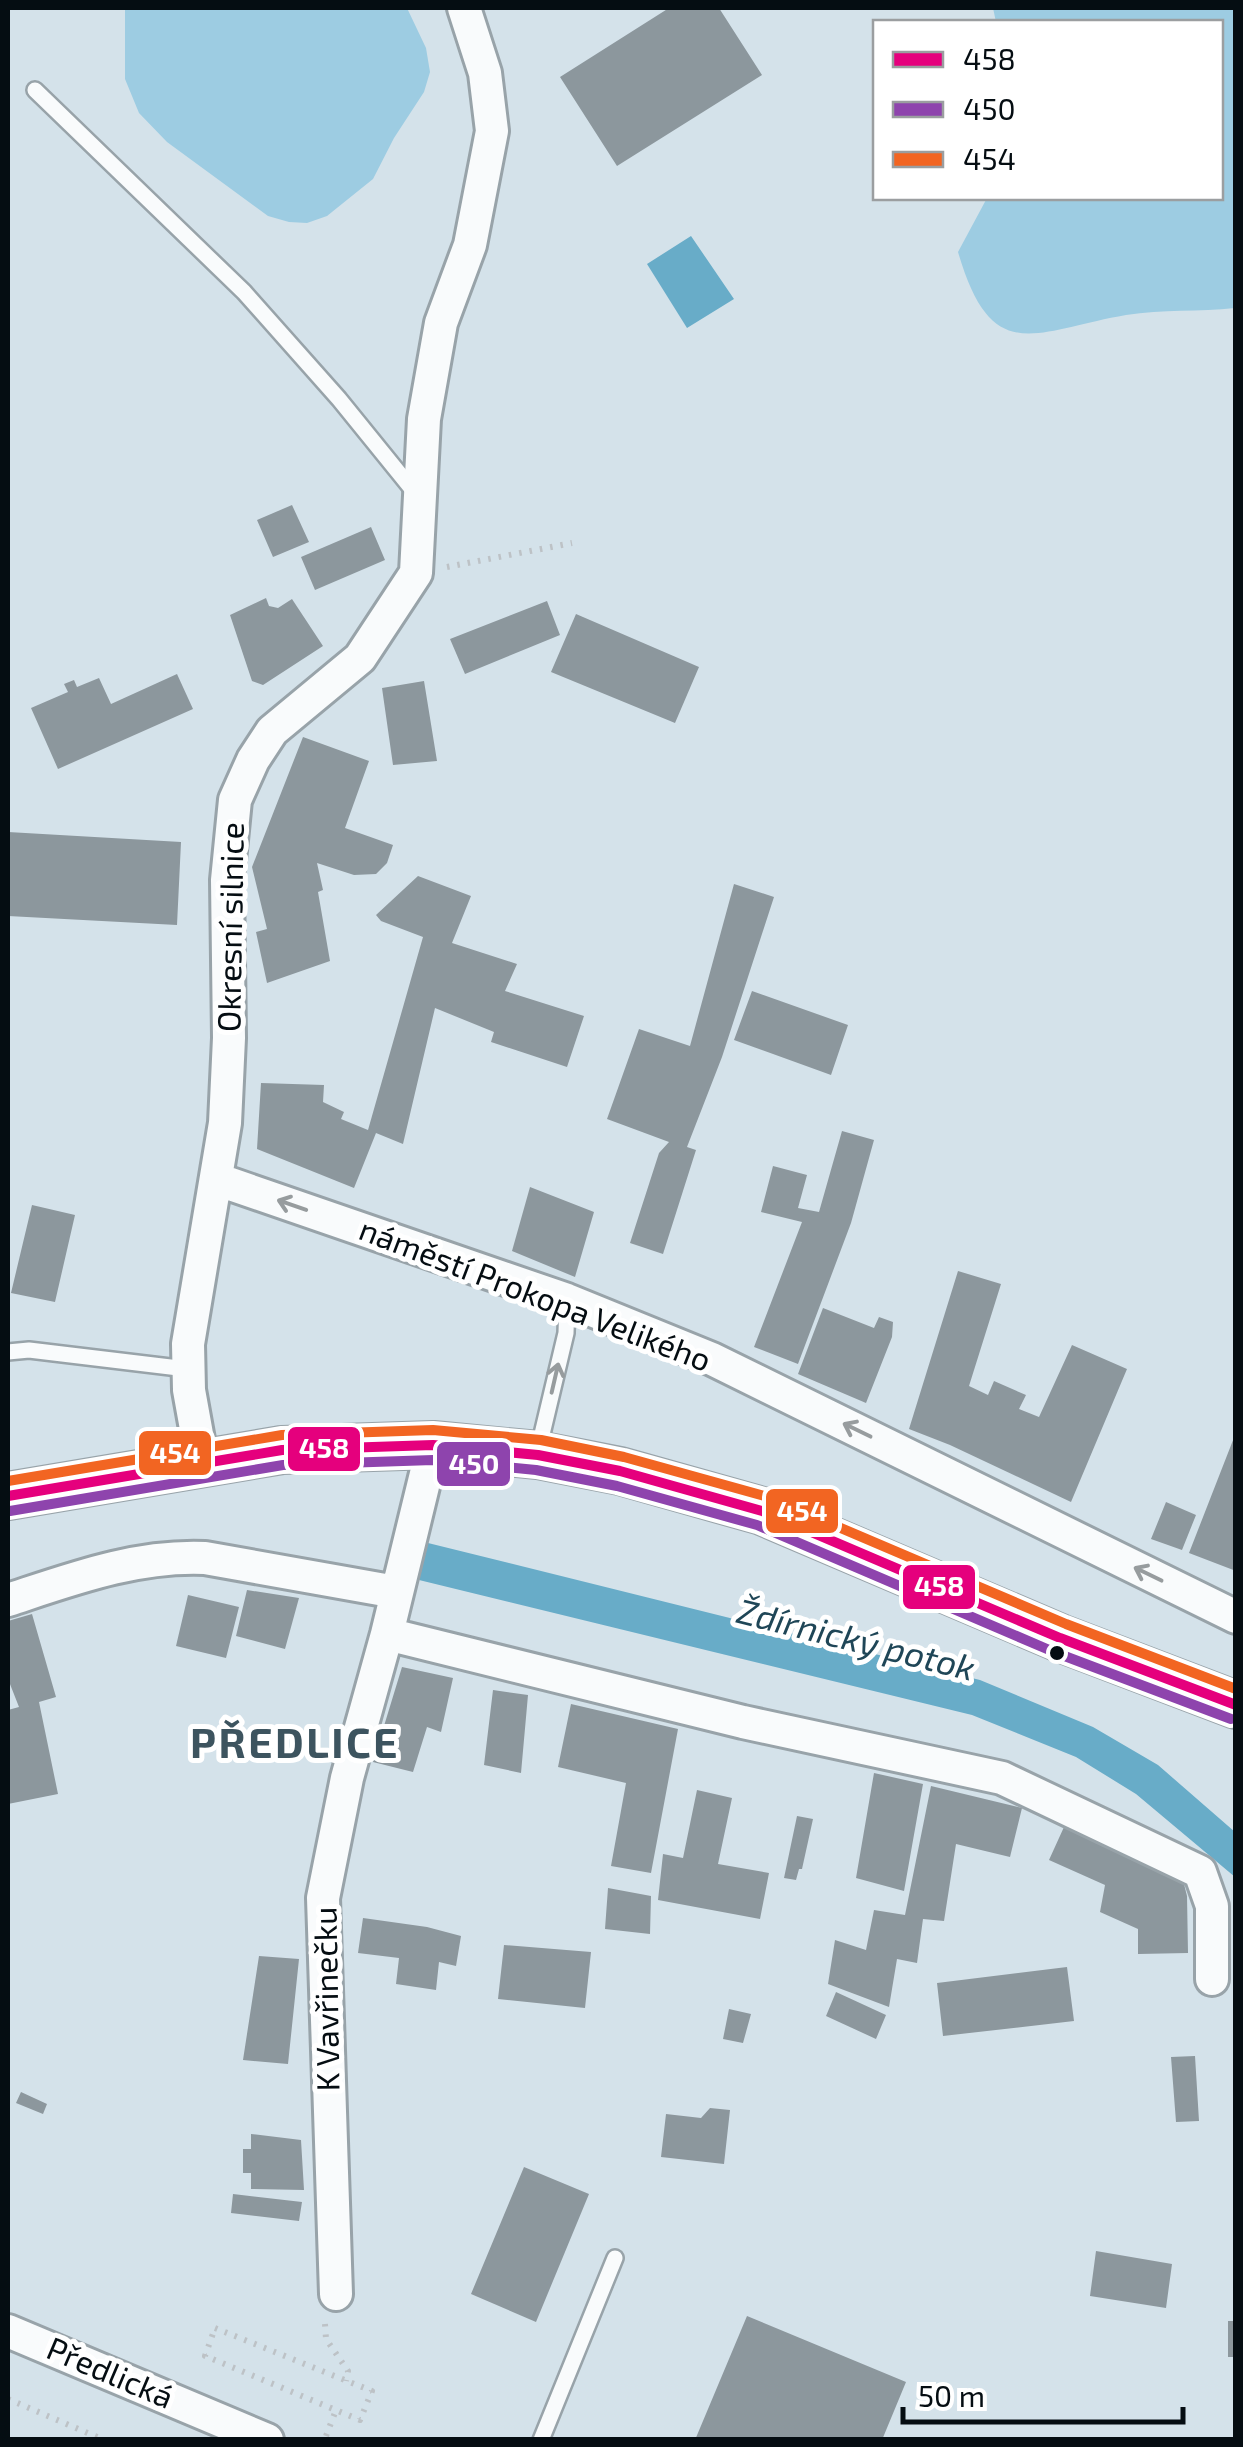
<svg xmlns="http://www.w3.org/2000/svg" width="1243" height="2447" viewBox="0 0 1243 2447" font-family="'Exo 2',sans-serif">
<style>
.green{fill:#9dcce2}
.water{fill:#68acc8}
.building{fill:#8c979d}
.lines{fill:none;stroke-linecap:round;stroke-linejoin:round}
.lane-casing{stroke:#98a3a9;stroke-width:20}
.street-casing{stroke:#98a3a9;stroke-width:38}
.secondary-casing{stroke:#98a3a9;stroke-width:50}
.path{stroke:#bdc2c6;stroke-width:6;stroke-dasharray:2.5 8;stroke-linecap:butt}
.lane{stroke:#f9fbfc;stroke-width:15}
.street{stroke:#f9fbfc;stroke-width:32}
.secondary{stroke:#f9fbfc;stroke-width:45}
.bus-1-casing{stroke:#fff;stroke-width:18}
.bus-2-casing{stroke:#fff;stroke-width:18}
.bus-3-casing{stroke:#fff;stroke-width:18}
.bus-1{stroke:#e5007d;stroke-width:10}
.bus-2{stroke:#8e44ad;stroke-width:10}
.bus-3{stroke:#f26522;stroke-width:10}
.oneway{stroke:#979c9e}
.bus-dot{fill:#050d12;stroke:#fff;stroke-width:4}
.labels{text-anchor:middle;stroke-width:10;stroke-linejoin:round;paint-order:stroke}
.street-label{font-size:32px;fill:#050d12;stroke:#fff}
.water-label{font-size:35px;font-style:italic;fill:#1f4657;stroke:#fff}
.district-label{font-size:42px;font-weight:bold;letter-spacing:2.5px;fill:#3d545f;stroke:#fff}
.line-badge{stroke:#fff;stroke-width:4}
.badge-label{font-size:28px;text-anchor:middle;font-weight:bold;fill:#fff}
</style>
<rect width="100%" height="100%" fill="#d4e2ea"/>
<path class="green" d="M125 8H407L426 48 430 72 424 92 394 138 373 179 327 216 307 223 289 222 268 216 167 142 139 113 125 79Z
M993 8H1235V308C1199 312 1163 309 1126 315 1034 331 992 368 958 252L987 198H1220V22H996Z"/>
<path class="water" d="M691 236 734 299 687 328 647 264Z
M428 1543 980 1680 1093 1727 1158 1765 1235 1832V1877L1136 1794 1076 1757 972 1715 419 1580Z"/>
<path class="building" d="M669 8H719L762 75 617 166 560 77Z
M292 505 309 542 273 557 257 520Z
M371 527 385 560 315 590 301 557Z
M266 598 269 606 278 608 292 599 323 646 263 685 252 681 230 615Z
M547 601 560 635 465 674 450 639Z
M576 614 699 667 675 723 551 672Z
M177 674 193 709 58 769 31 708 68 692 64 684 74 680 77 687 99 678 111 704Z
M424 681 437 761 393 765 382 688Z
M303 737 369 761 345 828 393 845 387 863 376 874 354 875 317 863 323 890 318 892 330 961 267 983 256 932 267 929 252 867Z
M8 832 181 842 177 925 8 916Z
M418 876 471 896 452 943 517 964 505 991 584 1016 567 1067 491 1042 494 1032 435 1008 403 1144 376 1133 354 1188 257 1149 261 1083 324 1085 323 1102 344 1112 341 1119 368 1130 423 937 381 921 376 915Z
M734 884 774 897 722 1057 687 1147 696 1150 663 1254 630 1243 659 1153 669 1142 607 1119 639 1029 690 1046Z
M752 991 848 1025 831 1075 734 1040Z
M842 1131 874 1140 851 1223 798 1364 754 1347 802 1222 761 1212 773 1166 807 1175 798 1208 819 1212Z
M530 1187 594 1212 575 1277 512 1251Z
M32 1205 75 1215 55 1302 11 1293Z
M958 1271 1001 1284 969 1386 988 1395 994 1381 1026 1395 1019 1409 1039 1417 1072 1345 1127 1369 1071 1502 950 1445 909 1429Z
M823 1308 874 1328 879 1317 893 1322 892 1337 866 1403 798 1374Z
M1235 1435H1236V1571L1189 1553Z
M1166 1502 1196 1515 1182 1550 1151 1539Z
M247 1590 299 1598 285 1649 236 1636Z
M188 1595 239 1607 226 1658 176 1646Z
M32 1614 56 1697 39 1702 58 1794 8 1804V1710L19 1707 8 1679V1621Z
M402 1667 453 1678 441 1732 427 1727 413 1772 373 1762Z
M493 1690 528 1695 521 1773 484 1765Z
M571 1704 678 1729 651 1873 611 1866 626 1783 558 1767Z
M874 1773 923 1784 904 1891 856 1878Z
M931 1786 1022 1808 1010 1857 956 1844 944 1921 923 1919 917 1963 897 1959 889 2007 828 1984 835 1940 866 1950 874 1910 905 1915Z
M697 1790 732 1798 718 1864 769 1873 760 1919 658 1900 663 1854 683 1858Z
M797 1816 813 1819 802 1869H799L796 1880 784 1878Z
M1064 1827 1174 1876 1184 1884 1187 1896 1188 1953 1138 1954V1929L1100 1912 1105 1885 1049 1860Z
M608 1888 651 1896 650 1934 605 1929Z
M363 1918 427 1927 461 1936 456 1966 439 1962 436 1990 396 1984 399 1958 358 1953Z
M504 1945 591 1952 585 2008 498 1999Z
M259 1956 299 1959 288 2064 243 2060Z
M1067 1967 1074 2021 943 2036 937 1983Z
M836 1992 886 2015 876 2039 826 2016Z
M729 2009 751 2014 743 2043 723 2039Z
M1195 2056 1199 2121 1176 2122 1171 2057Z
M21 2092 47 2104 43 2114 16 2103Z
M710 2108 730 2110 724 2164 661 2157 666 2114 701 2118Z
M251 2134 301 2140 304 2190 251 2189V2173H243V2149H251Z
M524 2167 589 2194 536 2322 471 2294Z
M233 2194 302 2202 299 2221 231 2213Z
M1096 2251 1172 2264 1166 2308 1090 2296Z
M747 2316 906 2382 882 2440H695Z
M1228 2321H1236V2357H1228Z"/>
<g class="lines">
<defs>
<path id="lane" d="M35 90 244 292 339 399 416 494
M8 1352 29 1350 187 1369
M538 1451 566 1333 567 1300
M541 2440 615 2258"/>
<path id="street" d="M216 1179 567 1300 712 1359 1236 1617
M202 1462 189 1390 188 1344 225 1123 229 1038 227 880 235 800 253 760 272 731 360 658 416 573 424 419 441 323 470 245 492 131 485 73 464 8
M8 1600C72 1579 136 1555 205 1558L396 1592
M387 1634 743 1722 1002 1778 1200 1872 1212 1906V1979
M336 2294 323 1898 347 1778 387 1634 433 1445
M8 2331 267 2440"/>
<path id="secondary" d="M8 1496 282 1450 433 1445 538 1455 620 1471 762 1511 1060 1638 1236 1705"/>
</defs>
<use href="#lane" class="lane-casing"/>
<use href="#street" class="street-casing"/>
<use href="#secondary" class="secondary-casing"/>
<path class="path" d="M447 567 572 543
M325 2324 326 2339 348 2371 346 2381
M215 2328 372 2391 360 2420 205 2356Z
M8 2399 104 2440
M326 2436 336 2410"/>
<use href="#lane" class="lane"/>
<use href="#street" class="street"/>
<use href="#secondary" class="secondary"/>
<defs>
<path id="bus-1" d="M8 1496 282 1450 433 1445 538 1455 620 1471 762 1511 1060 1638 1236 1705"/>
<path id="bus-2" d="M10 1511 283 1465 433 1460 536 1470 617 1486 757 1525 1054 1652 1231 1719"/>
<path id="bus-3" d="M8 1481 282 1435 433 1430 541 1440 624 1457 768 1497 1066 1624 1236 1689"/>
</defs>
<use href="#bus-1" class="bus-1-casing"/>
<use href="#bus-2" class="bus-2-casing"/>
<use href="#bus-3" class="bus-3-casing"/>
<use href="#bus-1" class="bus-1"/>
<use href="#bus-2" class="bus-2"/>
<use href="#bus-3" class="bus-3"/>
</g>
<defs><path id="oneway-shaft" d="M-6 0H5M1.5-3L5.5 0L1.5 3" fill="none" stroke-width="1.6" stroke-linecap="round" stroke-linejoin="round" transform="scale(2.5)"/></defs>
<g class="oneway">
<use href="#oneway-shaft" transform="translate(292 1205) rotate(-161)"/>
<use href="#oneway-shaft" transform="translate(555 1378) rotate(-77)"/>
<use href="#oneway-shaft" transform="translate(857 1430) rotate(-154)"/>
<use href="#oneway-shaft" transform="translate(1148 1574) rotate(-154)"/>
</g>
<circle class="bus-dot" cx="1057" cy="1653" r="9"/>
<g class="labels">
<g class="street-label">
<text transform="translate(231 927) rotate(-89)" y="11">Okresní silnice</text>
<text transform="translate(535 1295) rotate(21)" y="11">náměstí Prokopa Velikého</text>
<text transform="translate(327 1999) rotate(-91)" y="11">K Vavřinečku</text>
<text transform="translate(110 2373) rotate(23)" y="11">Předlická</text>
</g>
<g class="water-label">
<text transform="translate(856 1640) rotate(14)" y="12">Ždírnický potok</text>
</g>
<g class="district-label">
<text x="295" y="1758">PŘEDLICE</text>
</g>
</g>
<g class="line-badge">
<rect x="286" y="1425" width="76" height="48" rx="10" fill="#e5007d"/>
<rect x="137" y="1429" width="76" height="48" rx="10" fill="#f26522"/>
<rect x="435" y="1440" width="77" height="48" rx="10" fill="#8e44ad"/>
<rect x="764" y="1487" width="76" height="48" rx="10" fill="#f26522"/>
<rect x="901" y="1563" width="76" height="48" rx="10" fill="#e5007d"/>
</g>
<g class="badge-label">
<text x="324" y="1458">458</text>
<text x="175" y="1463">454</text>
<text x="474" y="1474">450</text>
<text x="802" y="1521">454</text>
<text x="939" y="1596">458</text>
</g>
<rect width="1243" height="2447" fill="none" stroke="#050d12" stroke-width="20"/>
<rect x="873" y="20" width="350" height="180" fill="#ffffff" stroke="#9b9ea0" stroke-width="2.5"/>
<rect x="893" y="52" width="50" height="15" fill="#e5007d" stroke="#9b9ea0" stroke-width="2.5"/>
<text x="963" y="70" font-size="30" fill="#050d12">458</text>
<rect x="893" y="102" width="50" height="15" fill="#8e44ad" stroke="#9b9ea0" stroke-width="2.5"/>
<text x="963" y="120" font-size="30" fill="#050d12">450</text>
<rect x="893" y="152" width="50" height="15" fill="#f26522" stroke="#9b9ea0" stroke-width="2.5"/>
<text x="963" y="170" font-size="30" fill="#050d12">454</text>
<path d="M903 2407v15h280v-15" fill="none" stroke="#050d12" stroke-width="5"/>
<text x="918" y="2407" font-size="30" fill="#050d12" stroke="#ffffff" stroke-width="8" paint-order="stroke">50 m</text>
</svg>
